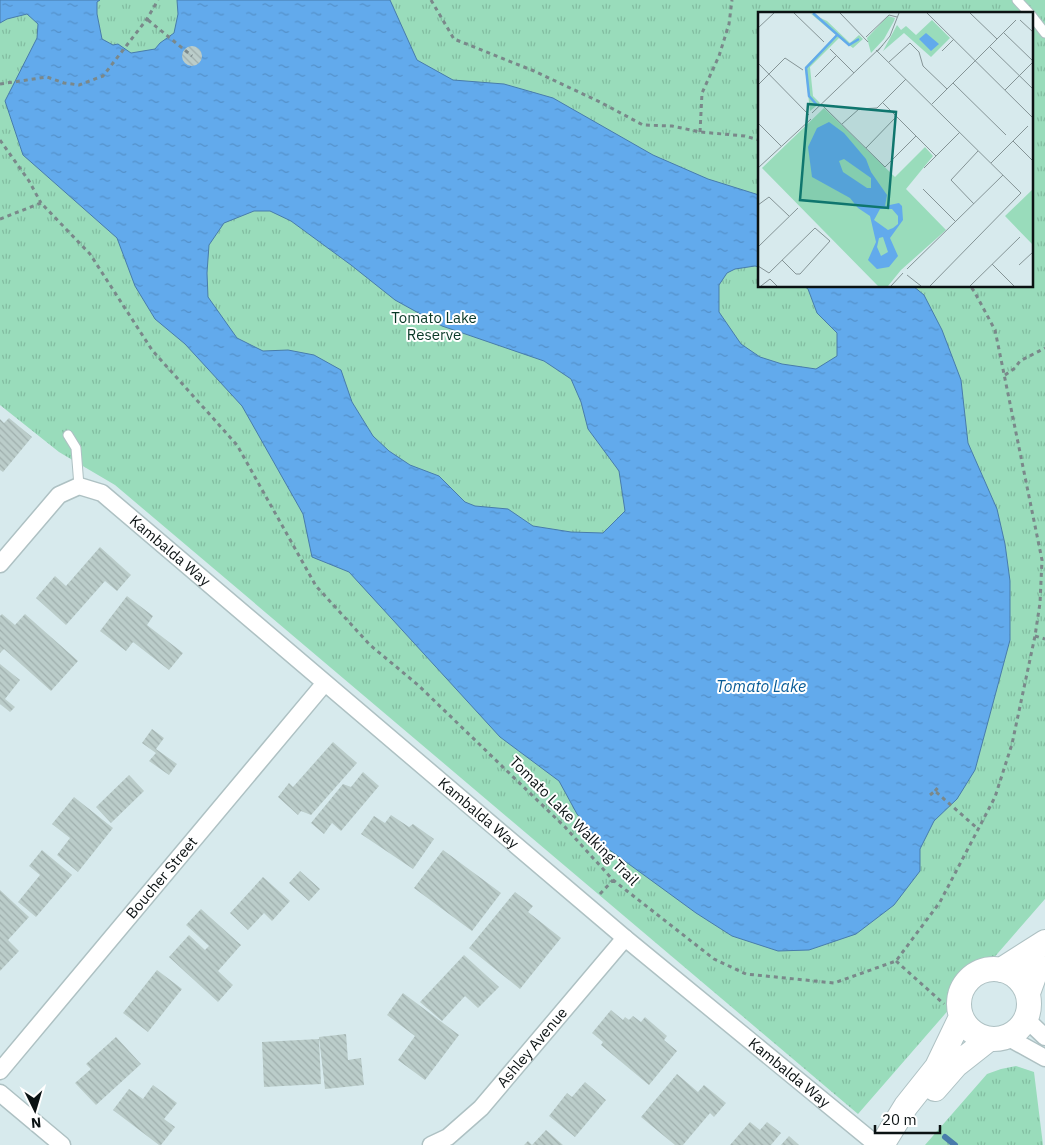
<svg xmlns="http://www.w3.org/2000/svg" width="1045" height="1145" viewBox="0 0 1045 1145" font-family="'IBM Plex Sans',sans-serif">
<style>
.park{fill:url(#park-tufts);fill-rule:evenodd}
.water{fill:url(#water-ripples);stroke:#487cab;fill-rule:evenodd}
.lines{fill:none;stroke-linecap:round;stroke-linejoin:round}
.stream{stroke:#487cab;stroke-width:6}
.building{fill:url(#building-back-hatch)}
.lane-casing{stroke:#aec1c3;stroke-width:11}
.street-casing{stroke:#aec1c3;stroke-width:19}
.secondary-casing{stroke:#aec1c3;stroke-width:26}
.path{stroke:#7a888a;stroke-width:3;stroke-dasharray:4 4;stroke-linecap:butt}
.lane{stroke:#fff;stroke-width:9}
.street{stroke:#fff;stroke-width:16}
.secondary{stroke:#fff;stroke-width:24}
.labels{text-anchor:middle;stroke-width:4;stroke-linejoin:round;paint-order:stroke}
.park-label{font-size:15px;fill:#093927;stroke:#fff}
.street-label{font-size:15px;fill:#0b1213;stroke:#fff}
.water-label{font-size:16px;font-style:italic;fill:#075b97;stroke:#fff}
.inset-river{fill:none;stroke:#62aaec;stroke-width:2.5}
.inset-road{fill:none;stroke:#859496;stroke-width:1}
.view{fill:#0f766e;fill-opacity:0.15;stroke:#0f766e;stroke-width:2.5}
.inset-edge{fill:none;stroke:#0b1213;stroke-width:2.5}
</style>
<defs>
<pattern id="park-tufts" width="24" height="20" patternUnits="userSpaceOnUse" patternTransform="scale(1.25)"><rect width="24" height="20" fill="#99dcbb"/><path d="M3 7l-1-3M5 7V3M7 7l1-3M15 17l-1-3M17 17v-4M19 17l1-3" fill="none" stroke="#82bca0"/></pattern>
<pattern id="water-ripples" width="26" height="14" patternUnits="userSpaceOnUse" patternTransform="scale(1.25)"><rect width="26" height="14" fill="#62aaec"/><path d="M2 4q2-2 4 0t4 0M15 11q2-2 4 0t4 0" fill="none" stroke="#5491ca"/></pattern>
<pattern id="building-back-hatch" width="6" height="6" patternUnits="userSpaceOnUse" patternTransform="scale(1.25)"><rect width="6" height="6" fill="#bbcdca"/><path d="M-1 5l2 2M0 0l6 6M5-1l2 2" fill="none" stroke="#9fafad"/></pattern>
</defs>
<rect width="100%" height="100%" fill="#d7eaed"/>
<path class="park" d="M0 0H1045V899L858 1114 115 485 59 452 0 405ZM759 14H1031V286H759Z
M1016 1066 1034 1072 1043 1145H925L987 1074 1001 1069Z"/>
<path class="water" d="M0 0H100L97 2V14L102 39 113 45 118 44 131 53 155 49 160 43 174 33 178 14 177 0H390L417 60 453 80 504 84 553 98 653 155 708 179 759 195V267L755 266 735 269 727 273 719 285V312L741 344 760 357 782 364 816 369 837 356V333L817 313 808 289 804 286H913L924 295 942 330 961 380 968 443 997 509 1005 544 1010 581V640L975 770 957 799 934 821 920 849V871L894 905 856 934 809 950 778 951 732 936 696 913 600 843 577 814 559 781 500 737 349 572 312 557 303 514 242 406 185 344 155 319 135 286 117 238 23 155 5 101 37 38 38 24 27 14 7 19 0 23ZM254 211H270L291 221 351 265 395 300 442 326 544 361 571 379 581 402 588 429 619 471 625 511 603 533 571 532 533 526 508 509 475 506 465 502 439 476 410 465 389 451 373 436 352 402 341 370 314 355 288 350 263 351 237 338 208 297 207 273 209 245 224 223Z"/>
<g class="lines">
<path class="stream" d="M945 1137 955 1145"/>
</g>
<path class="building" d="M182 56a10 10 0 1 1 20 0a10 10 0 1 1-20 0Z
M9 418 32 437 3 472 0 470V419L4 423Z
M100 547 131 575 117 591 105 581 66 625 36 598 55 576 66 586Z
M127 596 153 616 147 625 183 653 169 670 133 642 126 651 100 631Z
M2 614 15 625 25 614 78 661 51 691 4 649 0 653V616Z
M0 664 20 680 5 699 15 707 10 712 0 704Z
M152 729 164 738 156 749 177 764 169 775 149 761 156 753 142 743Z
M333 742 357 763 311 815 301 811 298 815 278 797 289 783 293 787Z
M363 772 379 786 341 831 332 823 324 834 311 823 343 784 351 787Z
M129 775 144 791 111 823 96 807Z
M74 797 113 828 78 872 57 855 70 838 52 824Z
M391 815 409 827 413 824 434 839 413 869 361 834 374 816 385 823Z
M42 850 72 875 36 917 18 902 40 875 29 866Z
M443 850 501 893 472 931 414 888Z
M300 871 320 889 309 901 289 883Z
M263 877 290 901 272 921 264 913 248 930 230 913Z
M0 890 29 917 8 940 19 951 0 971Z
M515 892 533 906 528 912 561 938 520 989 469 948Z
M201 909 241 945 218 971 233 985 218 1002 169 957 189 935 205 950 209 946 186 925Z
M464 955 499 987 478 1008 465 996 442 1021 420 1002Z
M157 970 182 989 148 1032 123 1013Z
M403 993 459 1035 425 1080 398 1060 415 1036 387 1015Z
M611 1010 623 1020 625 1017 629 1020 633 1016 641 1022 645 1017 667 1036 664 1040 677 1051 649 1085 601 1045 603 1042 592 1033Z
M346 1034 348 1060 361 1058 364 1085 325 1089 319 1037Z
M116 1037 141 1064 96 1105 75 1083 91 1069 86 1064Z
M319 1039 321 1084 264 1087 262 1042Z
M677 1074 698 1092 704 1085 726 1103 714 1117 710 1113 683 1145H675L641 1117Z
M585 1082 606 1100 575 1137 549 1116 567 1093 572 1097Z
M153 1085 177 1103 164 1119 175 1127 161 1145H159L113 1110 129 1089 143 1099Z
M750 1122 760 1130 767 1122 781 1133 771 1145H730Z
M546 1130 563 1145H524L528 1141 532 1145Z
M789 1136 799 1145H781Z"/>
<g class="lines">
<defs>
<path id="lane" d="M1017 0 1030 14
M1031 15 1045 33
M68 435 76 448 79 486"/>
<g id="street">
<path id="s1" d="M0 564 59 495 79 486 102 493 625 938 877 1145"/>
<path d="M1026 1019 1045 1037"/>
<path d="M1007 1037 1045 1058"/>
<path id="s2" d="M0 1071 324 684"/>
<path d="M0 1093 62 1145"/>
<path id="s3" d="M431 1145 448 1137 481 1108 625 938"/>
</g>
<path id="secondary" d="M959 1004a35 35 0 1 1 70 0a35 35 0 1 1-70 0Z
M1001 970 1045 942
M1028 993 1045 946
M935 1089 956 1065 989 1039
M882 1145 906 1106 937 1067 961 1017"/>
</defs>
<use href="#lane" class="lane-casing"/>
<use href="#street" class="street-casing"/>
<use href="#secondary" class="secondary-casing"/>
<path class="path" d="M431 0 454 39 534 71 600 102 643 125 672 126 700 132 745 136 759 140
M148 20 192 56
M0 84 47 77 64 83 79 85 103 76 147 19 158 0
M700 132 702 93 719 56 729 24 732 0
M0 140 29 181 41 203
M0 219 41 203 90 254 152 350 237 445 316 586 370 645 418 685 565 827 613 880 714 959 746 974 834 983 896 961 940 902 995 797 1012 744 1035 636 1040 603 1042 560 995 330 974 291 970 286
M1005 375 1015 368 1020 361 1045 348
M1035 636 1045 639
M935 791 940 785
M930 795 935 791 978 829
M600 894 613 880
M896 961 944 1004"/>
<use href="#lane" class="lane"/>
<use href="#street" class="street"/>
<use href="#secondary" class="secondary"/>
</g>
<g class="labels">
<g class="park-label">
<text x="434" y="323">Tomato Lake<tspan x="434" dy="17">Reserve</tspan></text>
</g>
<g class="street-label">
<text dy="5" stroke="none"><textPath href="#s1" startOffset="226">Kambalda Way</textPath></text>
<text dy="5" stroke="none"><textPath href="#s1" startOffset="631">Kambalda Way</textPath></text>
<text transform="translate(574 821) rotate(45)" y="5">Tomato Lake Walking Trail</text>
<text dy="5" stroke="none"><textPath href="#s2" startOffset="252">Boucher Street</textPath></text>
<text dy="5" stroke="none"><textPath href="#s3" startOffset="142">Ashley Avenue</textPath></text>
<text dy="5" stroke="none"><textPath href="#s1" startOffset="1036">Kambalda Way</textPath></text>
</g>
<g class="water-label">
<text x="761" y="692">Tomato Lake</text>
</g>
</g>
<g transform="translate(758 12)">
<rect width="275" height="275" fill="#d7eaed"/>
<path d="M52 1 69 9 92 31 101 23 105 27 95 36 81 26 52 55 55 84 62 91 52 99 47 55 78 23ZM130 4 137 6 136 9 126 27 113 41 109 26ZM174 8 192 26 173 45 146 21 125 39 139 13 143 18 148 14 158 23ZM66 96 137 165 167 135 175 144 148 177 188 218 143 258 130 274H120L4 156ZM275 177V233L247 204Z" fill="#99dcbb"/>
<path d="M168 21 181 32 173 39 161 27ZM71 110 86 121 108 147 113 160 129 183 127 194 141 191 144 194 145 208 132 226 140 244 131 255 119 257 110 248 118 230 112 204 100 196 92 186 54 165 50 135 59 116ZM86 147 113 166V176H109L85 160 81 149ZM122 197H134L140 204V212L135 216 130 218 116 208ZM125 225 130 240 123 244 119 235 121 226Z" fill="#62aaec" fill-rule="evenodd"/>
<path class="inset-river" d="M55 1 91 33 101 27M59 93 51 84 48 56 80 22"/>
<path class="inset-road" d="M36 1 66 30M82 1 110 30M169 1 275 106M212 1 239 27M262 8 275 20M0 16 16 1M246 21 275 49M108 25 131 3 139 5M232 35 275 77M72 37 96 61M118 38 263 181 172 274M184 39 196 27M119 40 132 24 141 1M131 50 152 31 161 40 165 54 189 77M0 51 51 103M57 65 79 43M195 71 248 123M0 73 27 46 45 58M247 78 275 50M125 91 178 144M174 92 258 8M64 93 127 155 158 124M54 101 125 33M0 111 23 134M84 112 101 97 119 96 148 67M255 129 275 149M108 136 138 105M233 151 270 114M0 156 53 107M166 156 202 120M165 177 198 210M216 192 193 168 220 139M0 193 11 185 31 204M0 235 40 196M234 252 256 274M261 253 275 240M0 254 11 261 57 216 72 229 42 262H38L24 248M149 257 245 163M149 263 163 274M3 274 12 267 19 274M133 274 145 261M212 274 262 225"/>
<path class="view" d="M50 92 138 100 130 196 42 188Z"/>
<rect width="275" height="275" class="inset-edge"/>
</g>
<g transform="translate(35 1110) rotate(175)" stroke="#ffffff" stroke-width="4" paint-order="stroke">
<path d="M0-4L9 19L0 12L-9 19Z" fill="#0b1213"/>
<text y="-8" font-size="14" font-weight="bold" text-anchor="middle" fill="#0b1213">N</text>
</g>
<path d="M875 1125v8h65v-8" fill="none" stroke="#0b1213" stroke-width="2.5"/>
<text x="882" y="1125" font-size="15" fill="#0b1213" stroke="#ffffff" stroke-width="4" paint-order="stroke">20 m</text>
</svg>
